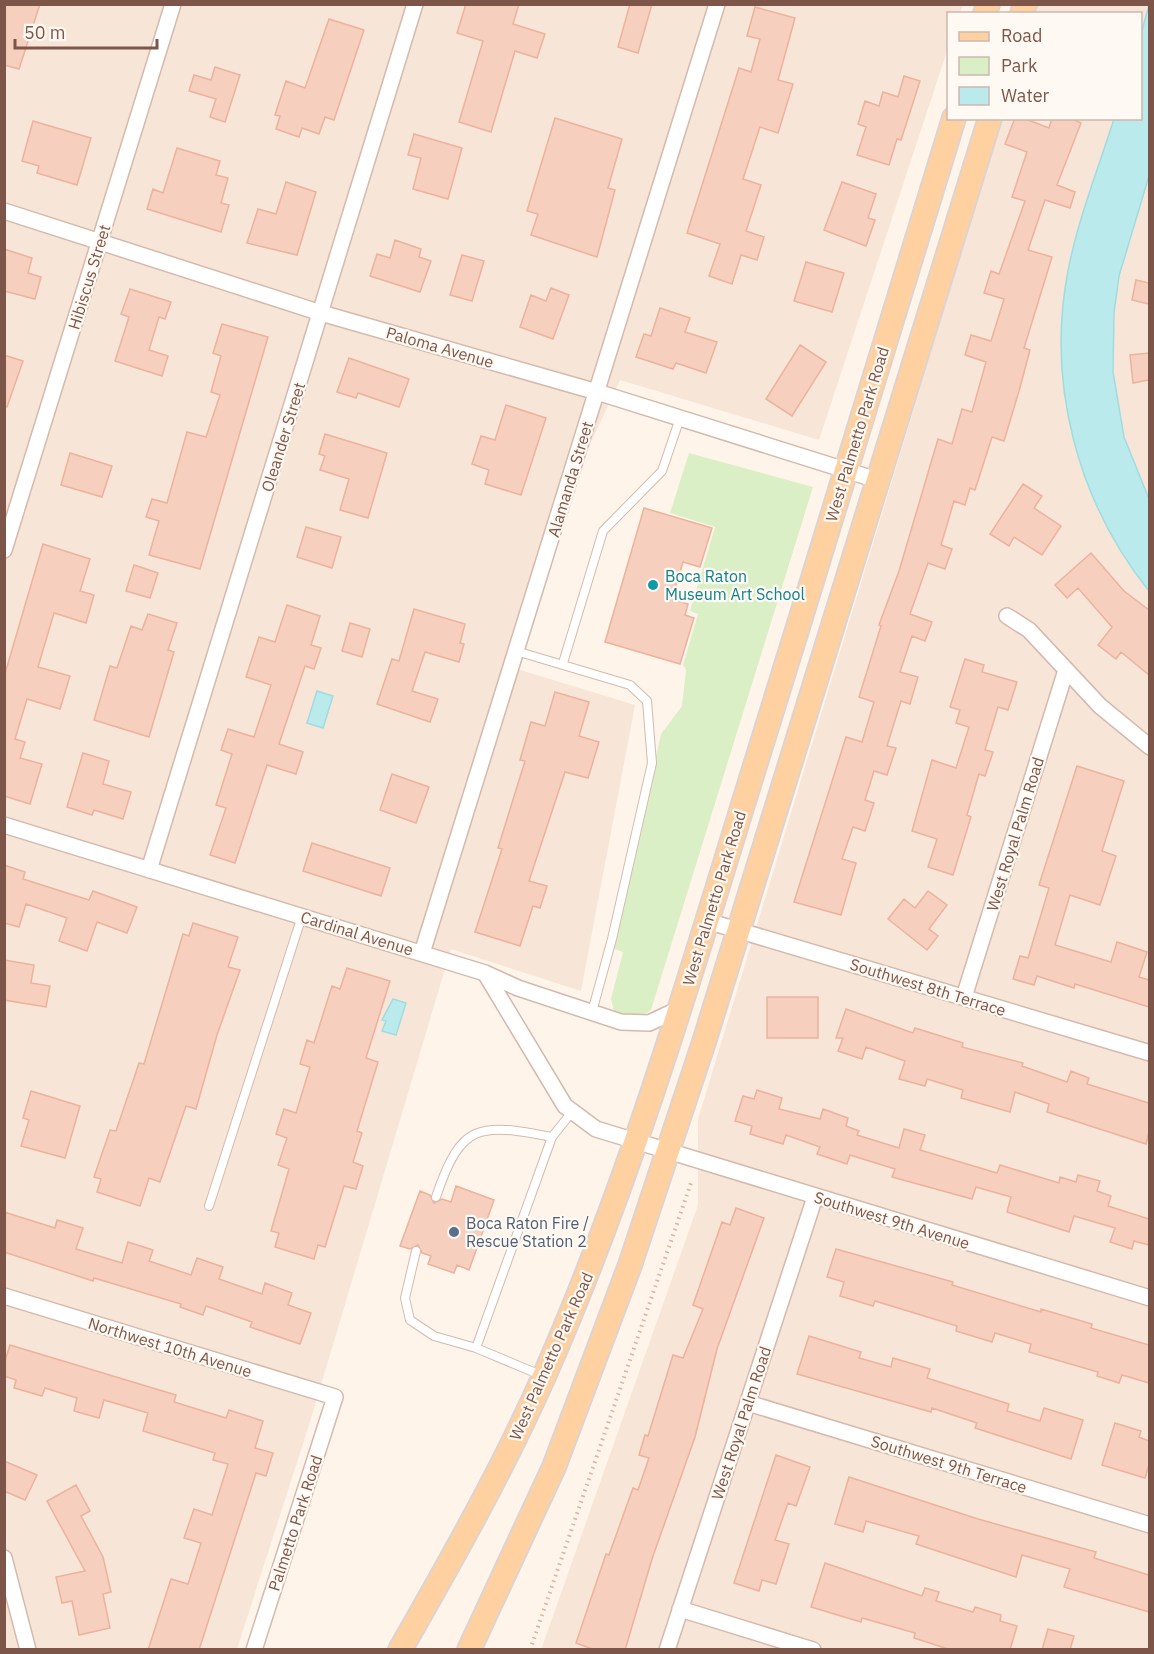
<svg xmlns="http://www.w3.org/2000/svg" width="1154" height="1654" viewBox="0 0 1154 1654" font-family="'IBM Plex Sans',sans-serif">
<style>
.residential{fill:#f7e5d7}
.green{fill:#dbefc6}
.water{fill:#bbeaec;stroke:#a0dcdf;stroke-width:1.5}
.building{fill:#f7cfbe;stroke:#ecb29d;stroke-width:1.5}
.lines{fill:none;stroke-linecap:round;stroke-linejoin:round}
.lane-casing{stroke:#d4baad;stroke-width:10}
.street-casing{stroke:#d4baad;stroke-width:18}
.primary-casing{stroke:#ddd3d0;stroke-width:26}
.path{stroke:#deb1a0;stroke-width:4;stroke-dasharray:1.5 4.5;stroke-linecap:butt}
.lane{stroke:#fff;stroke-width:8}
.street{stroke:#fff;stroke-width:15}
.primary{stroke:#ffd1a1;stroke-width:22}
.culture-dot{fill:#0f9aa8;stroke:#fff9f3;stroke-width:2}
.service-dot{fill:#5c6f8a;stroke:#fff9f3;stroke-width:2}
.labels{text-anchor:middle;stroke-width:4.5;stroke-linejoin:round;paint-order:stroke}
.street-label{font-size:16px;fill:#7e5649;stroke:#fff9f3}
.culture-label{font-size:16px;fill:#0d838f;stroke:#fff9f3;text-anchor:start}
.service-label{font-size:16px;fill:#4e5e75;stroke:#fff9f3;text-anchor:start}
</style>
<rect width="100%" height="100%" fill="#fff4ea"/>
<path class="residential" d="M5 5H963L960 13 948 14V48L819 440 620 380 572 483 517 669 635 705 581 991 451 949 309 1425 237 1649 5 1650Z
M1037 5H1149V1649L541 1650 698 1205V1119L1002 119 1140 118V14L1034 13Z"/>
<path class="green" d="M689 453 813 487 651 1010C640 1019 626 1016 614 1012L611 999 623 952 614 949 661 734 682 706 686 670 683 665 698 614 690 611 715 527 670 513Z"/>
<path class="water" d="M1149 5V176L1119 276 1114 313 1113 372 1124 437 1149 499V591C1078 502 1046 384 1068 271 1078 219 1098 169 1114 119L1140 118 1141 34Z
M317 691 333 696 323 728 307 723Z
M393 999 406 1003 396 1035 382 1031 386 1021 382 1020Z"/>
<path class="building" d="M4 4H40L19 69 4 65Z
M466 4H519L513 24 545 34 537 58 515 51 491 132 459 122 483 41 457 33Z
M630 4H652L638 53 618 47Z
M755 7 795 18 778 80 793 84 778 133 760 127 743 179 761 185 746 231 764 237 757 260 741 255 732 284 709 276 720 244 687 233 739 68 751 72 760 39 747 36Z
M329 19 364 30 334 120 325 117 319 134 302 128 299 137 276 129 280 116 275 115 286 81 305 88Z
M215 67 240 75 225 122 210 117 216 99 189 91 194 75 211 80Z
M904 76 920 81 901 140 897 139 889 165 857 155 866 127 858 124 865 101 879 106 883 92 898 97Z
M555 118 622 139 608 188 615 190 597 257 531 235 538 214 527 211Z
M1015 118H1023L1049 128 1052 118H1070L1081 123 1057 185 1075 192 1070 208 1045 200 1028 250 1052 257 1024 348 1030 350 1019 391 1004 441 992 437 975 490 970 488 965 505 954 501 941 545 952 549 945 569 928 563 910 614 932 622 925 641 912 636 900 672 918 677 910 704 901 701 887 746 896 748 887 775 874 771 865 800 874 803 865 831 853 827 842 859 856 863 841 915 794 902 846 737 862 742 874 702 859 697 881 626 879 625 899 571 938 439 952 444 962 409 972 412 986 362 965 355 971 335 991 341 1004 299 984 293 991 271 999 274 1025 201 1012 197 1027 152 1005 144Z
M33 121 91 138 77 185 37 173 39 166 22 161Z
M414 134 462 148 448 199 413 189 421 158 408 155Z
M177 148 220 161 216 175 228 178 221 203 229 205 221 232 147 209 153 189 163 193Z
M286 182 316 192 297 255 247 243 258 209 276 214Z
M842 182 876 194 868 218 875 220 866 246 824 230Z
M395 240 421 249 419 257 431 261 420 292 370 276 377 254 390 258Z
M4 249 32 258 28 273 41 277 35 299 4 291Z
M462 255 484 261 472 301 450 295Z
M806 262 844 273 832 312 794 301Z
M1136 280 1149 283V304L1132 300Z
M551 288 569 295 553 339 520 327 531 295 546 301Z
M130 289 171 302 165 319 159 317 149 350 168 356 162 376 115 361 129 317 121 314Z
M660 308 690 318 685 332 717 342 706 373 676 363 673 369 636 357 644 334 651 336Z
M222 324 268 337 200 569 149 555 159 521 146 517 152 499 167 503 187 432 206 437 220 395 211 392 221 356 213 353Z
M800 345 826 362 792 416 766 399Z
M1149 353V380L1133 383 1130 355Z
M4 355 23 361 7 407H4Z
M349 358 409 379 399 407 358 393 356 398 337 392Z
M506 405 546 418 521 495 485 484 489 470 472 464 481 436 495 440Z
M325 434 387 453 368 518 340 510 349 479 320 470 325 456 319 454Z
M70 453 112 466 102 497 61 485Z
M1023 484 1042 496 1034 508 1061 526 1042 555 1014 537 1009 546 990 534Z
M644 508 712 528 700 567 683 562 672 599 688 604 685 615 694 618 680 664 605 642Z
M306 527 341 537 332 568 297 557Z
M43 544 90 559 80 591 94 595 86 623 54 613 38 667 70 676 60 709 27 699 15 739 25 742 20 758 42 764 30 804 4 796V677Z
M1091 553 1124 591 1149 610V675L1121 652 1116 659 1098 645 1112 627 1078 588 1067 598 1055 585Z
M134 565 158 573 150 598 126 591Z
M287 605 320 616 311 645 321 648 314 669 305 666 279 744 303 752 296 774 267 765 235 863 210 855 226 808 216 805 232 754 221 750 228 729 254 737 271 685 246 677 259 637 275 642Z
M414 609 465 624 460 643 464 644 459 662 425 652 412 691 438 699 430 722 377 704 392 659 399 661Z
M148 614 177 623 168 650 174 652 149 737 94 720 110 666 117 668 131 626 142 630Z
M350 623 370 629 362 657 342 651Z
M965 659 984 665 982 672 1017 682 1008 710 998 707 985 750 993 752 985 776 979 774 967 815 971 817 953 875 928 867 937 839 912 831 932 760 956 768 969 727 956 723 960 710 950 707Z
M555 692 589 702 579 736 599 742 588 778 565 772 529 881 547 886 540 908 533 906 520 946 475 932 502 849 498 848 525 761 520 760 531 722 545 726Z
M83 753 109 761 103 784 131 792 123 819 94 810 92 815 67 807Z
M1077 766 1124 781 1102 851 1116 856 1100 905 1070 895 1055 945 1111 962 1117 942 1147 952 1139 977 1149 980V1007L1075 984 1074 988 1037 976 1034 985 1013 979 1020 956 1028 958 1049 888 1039 885Z
M392 774 429 787 416 823 380 810Z
M312 843 390 868 381 896 303 871Z
M4 865 25 872 23 879 89 900 93 891 137 907 127 933 97 922 87 951 59 941 67 918 26 904 19 927 4 923Z
M928 891 947 905 929 929 938 936 927 950 888 919 904 899 915 908Z
M193 923 238 937 228 967 240 970 217 1035 196 1109 186 1106 160 1182 149 1178 140 1206 97 1192 101 1179 94 1177 110 1130 116 1131 139 1063 144 1064 183 934 189 936Z
M4 960 34 965 31 983 50 986 46 1007 4 1000Z
M347 968 390 981 366 1058 378 1062 357 1131 362 1133 353 1162 363 1166 356 1189 344 1186 325 1247 318 1245 314 1259 275 1247 279 1233 271 1231 289 1169 278 1165 287 1138 276 1134 284 1109 296 1113 310 1067 300 1064 307 1040 314 1043 332 986 340 989Z
M767 997H818V1038H767Z
M846 1009 913 1033 915 1028 963 1043 962 1047 1023 1063 1022 1066 1067 1082 1071 1071 1089 1078 1087 1084 1149 1103V1132L1146 1144 1047 1112 1049 1104 1015 1092 1010 1112 961 1098 963 1090 927 1079 925 1086 899 1079 905 1061 866 1047 862 1059 838 1051 843 1038H836Z
M757 1090 782 1098 779 1109 820 1119 823 1109 848 1118 846 1126 859 1131 857 1135 899 1148 904 1129 925 1135 920 1150 997 1173 1000 1165 1059 1183 1060 1177 1076 1182 1078 1175 1100 1181 1097 1191 1111 1196 1108 1206 1149 1219V1245L1134 1241 1132 1249 1110 1242 1115 1228 1074 1216 1069 1232 1007 1212 1011 1197 976 1187 972 1199 892 1177 895 1169 850 1155 847 1164 817 1154 820 1147 786 1135 783 1144 750 1134 752 1126 735 1121 743 1096 754 1099Z
M31 1091 80 1106 65 1158 21 1146 29 1120 23 1118Z
M456 1186 494 1200 469 1270 457 1265 454 1273 428 1264 431 1256 422 1253 418 1245 410 1249 400 1246 420 1191 430 1195 434 1203 442 1199 451 1202Z
M736 1208 764 1218 717 1349 695 1437 652 1559 625 1650H595L576 1643 606 1554 609 1555 633 1488 638 1490 649 1458 639 1455 645 1435 648 1436 673 1355 683 1358 703 1309 693 1305 722 1222 730 1225Z
M4 1212 55 1228 57 1220 83 1228 76 1249 122 1263 128 1242 153 1250 149 1261 191 1275 197 1258 223 1267 219 1279 262 1294 265 1283 292 1293 288 1305 311 1313 300 1344 250 1327 252 1322 206 1306 203 1315 180 1307 181 1304 94 1278 93 1281 4 1252Z
M836 1249 953 1282 952 1285 1041 1312V1309L1092 1324 1091 1328 1149 1345V1383L1122 1375 1119 1383 1097 1376 1098 1372 1029 1352 1031 1344 995 1333 992 1342 956 1331 957 1326 875 1301 873 1306 840 1296 844 1282 827 1277Z
M809 1336 861 1352 859 1358 891 1367 893 1358 930 1369 927 1378 1009 1404 1007 1411 1040 1421 1044 1408 1083 1420 1071 1459 975 1428 977 1423 932 1408 931 1412 797 1374Z
M10 1345 176 1395 174 1402 226 1418 229 1410 263 1421 255 1448 273 1453 266 1476 256 1473 199 1650H148L171 1579 188 1584 201 1543 184 1538 194 1509 212 1515 228 1464 213 1460 215 1453 143 1431 148 1413 104 1400 99 1418 74 1411 77 1398 45 1388 42 1396 14 1388 16 1380 4 1376V1364Z
M1115 1423 1141 1431 1139 1437 1149 1441V1465L1145 1478 1102 1465Z
M776 1455 810 1467 796 1506 788 1503 775 1540 789 1544 776 1584 762 1580 759 1591 734 1583Z
M4 1461 37 1475 25 1500 4 1491Z
M849 1477 978 1519 1096 1552 1094 1558 1149 1575V1612L1064 1587 1070 1569 1022 1555 1016 1577 916 1544 919 1536 866 1521 863 1532 835 1524Z
M76 1485 90 1511 81 1516 103 1557 111 1592 103 1594 110 1628 79 1635 72 1601 62 1603 56 1577 85 1571 47 1501Z
M825 1563 922 1596 925 1588 939 1592 936 1601 973 1612 975 1607 1001 1615 1000 1621 1017 1626 1010 1650H951L914 1638 915 1633 862 1618 861 1622 811 1607Z
M1048 1629 1074 1636 1070 1650H1042Z"/>
<g class="lines">
<defs>
<path id="lane" d="M516 651 630 685 647 701 652 763 612 939 592 1012
M563 663 603 531 662 471 680 418
M436 1197C461 1122 479 1123 552 1137
M209 1206 302 916
M416 1251 405 1298 410 1320 434 1336 476 1348
M543 1376 476 1348 552 1137 572 1112"/>
<path id="street" d="M4 211 321 313 597 392 877 480
M4 550 173 4
M1007 616 1029 630 1100 706 1150 747
M4 825 485 973 565 1106 596 1129 1150 1298
M149 870 415 4
M707 921 1150 1053
M422 953 717 4
M485 973 518 988 621 1022 649 1023 679 1009
M964 997 1066 670
M4 1296 335 1397 254 1650
M748 1403 1150 1525
M4 1558 28 1650
M680 1609 813 1650
M667 1650 815 1197"/>
<path id="primary" d="M985 14 988 4
M1022 14 1025 4
M400 1650C452 1559 503 1469 545 1374 629 1184 688 983 749 785 818 563 886 341 954 118
M469 1650 554 1467 630 1265 704 1042 990 118"/>
</defs>
<use href="#lane" class="lane-casing"/>
<use href="#street" class="street-casing"/>
<use href="#primary" class="primary-casing"/>
<path class="path" d="M530 1650 691 1183"/>
<use href="#lane" class="lane"/>
<use href="#street" class="street"/>
<use href="#primary" class="primary"/>
</g>
<circle class="culture-dot" cx="653" cy="585" r="6"/>
<circle class="service-dot" cx="454" cy="1232" r="6"/>
<g class="labels">
<g class="street-label">
<text transform="translate(89 277) rotate(-73)" y="6">Hibiscus Street</text>
<text transform="translate(440 347) rotate(16)" y="6">Paloma Avenue</text>
<text transform="translate(857 434) rotate(-73)" y="6">West Palmetto Park Road</text>
<text transform="translate(283 437) rotate(-73)" y="6">Oleander Street</text>
<text transform="translate(570 479) rotate(-73)" y="6">Alamanda Street</text>
<text transform="translate(1015 834) rotate(-73)" y="6">West Royal Palm Road</text>
<text transform="translate(714 898) rotate(-73)" y="6">West Palmetto Park Road</text>
<text transform="translate(357 933) rotate(17)" y="6">Cardinal Avenue</text>
<text transform="translate(928 987) rotate(17)" y="6">Southwest 8th Terrace</text>
<text transform="translate(892 1220) rotate(17)" y="6">Southwest 9th Avenue</text>
<text transform="translate(170 1347) rotate(17)" y="6">Northwest 10th Avenue</text>
<text transform="translate(551 1356) rotate(-66)" y="6">West Palmetto Park Road</text>
<text transform="translate(741 1423) rotate(-72)" y="6">West Royal Palm Road</text>
<text transform="translate(949 1464) rotate(17)" y="6">Southwest 9th Terrace</text>
<text transform="translate(295 1523) rotate(-72)" y="6">Palmetto Park Road</text>
</g>
<g class="culture-label">
<text x="665" y="582">Boca Raton<tspan x="665" dy="18">Museum Art School</tspan></text>
</g>
<g class="service-label">
<text x="466" y="1229">Boca Raton Fire /<tspan x="466" dy="18">Rescue Station 2</tspan></text>
</g>
</g>
<rect width="1154" height="1654" fill="none" stroke="#7e5649" stroke-width="12"/>
<rect x="947" y="12" width="195" height="108" fill="#fff9f3" stroke="#cbb8af" stroke-width="1.5"/>
<rect x="959" y="32" width="30" height="9" fill="#ffd1a1" stroke="#cbb8af" stroke-width="1.5"/>
<text x="1001" y="42" font-size="18" fill="#7e5649">Road</text>
<rect x="959" y="57" width="30" height="18" fill="#dbefc6" stroke="#cbb8af" stroke-width="1.5"/>
<text x="1001" y="72" font-size="18" fill="#7e5649">Park</text>
<rect x="959" y="87" width="30" height="18" fill="#bbeaec" stroke="#cbb8af" stroke-width="1.5"/>
<text x="1001" y="102" font-size="18" fill="#7e5649">Water</text>
<path d="M15 39v9h142v-9" fill="none" stroke="#7e5649" stroke-width="3"/>
<text x="24" y="39" font-size="18" fill="#7e5649" stroke="#fff9f3" stroke-width="4.5" paint-order="stroke">50 m</text>
</svg>
